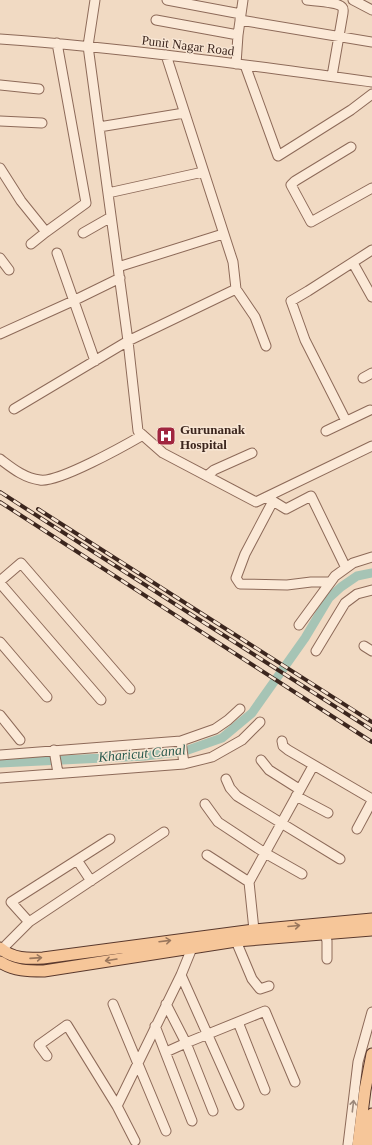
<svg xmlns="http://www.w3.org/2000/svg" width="372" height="1145" viewBox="0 0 372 1145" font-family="'Times New Roman',serif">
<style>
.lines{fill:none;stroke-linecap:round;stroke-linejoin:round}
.canal{stroke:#a6c4b5;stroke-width:9}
.minor-casing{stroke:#8d6a59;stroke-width:11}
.major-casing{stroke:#5a392d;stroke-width:13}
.minor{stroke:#fbe9d7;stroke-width:9}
.major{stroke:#f6c699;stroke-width:11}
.rail-casing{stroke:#3c261e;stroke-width:4}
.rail{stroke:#f8e6d4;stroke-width:2.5;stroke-dasharray:8;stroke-linecap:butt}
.oneway{stroke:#99765c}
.oneway2{stroke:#9c887a}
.labels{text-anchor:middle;stroke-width:3;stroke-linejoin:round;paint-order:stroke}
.street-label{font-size:13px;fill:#3c261e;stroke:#f8e6d4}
.poi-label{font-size:13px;font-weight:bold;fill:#3c261e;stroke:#f8e6d4;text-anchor:start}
.water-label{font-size:14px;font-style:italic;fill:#2c5c4f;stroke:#f8e6d4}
</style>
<rect width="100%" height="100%" fill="#f1dac3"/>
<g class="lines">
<path class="canal" d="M0 763 145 756 185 751 222 738 252 713 305 638 329 598 341 587 357 576 372 573"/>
<defs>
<path id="minor" d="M95 0 88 46 128 341 236 289 233 262 166 55
M167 0 241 14
M307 0C314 1 338 2 342 7 344 9 343 11 343 13L332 76
M353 0 372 10
M156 20 238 35
M240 20 372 42
M0 39C125 48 248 65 372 82
M236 64 238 35 243 0
M245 65 278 156 351 110 372 94
M0 85 39 89
M0 121 42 123
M99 127 184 113
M351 147 295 181 291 185 311 222 372 188
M0 168 21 201 46 232 86 203 57 43
M108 193 203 172
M83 233 111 217
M31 244 46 232
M57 253 95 361
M0 258 9 270
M353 263 372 297
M118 267 223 234
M236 289 255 317 266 346
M0 334 73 301 120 278
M363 378 372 373
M14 409 128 341 138 431 163 453 256 502 372 446
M346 421 305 340 291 301 308 291 372 250
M326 431 370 410
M0 459C12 468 24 478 40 480 58 483 124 446 143 435
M207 476 214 470 252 453
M268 498 286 509 311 496 346 568
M273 501 245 554 236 578 240 584 287 585 311 582H330
M0 581 21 563 130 689
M0 583 101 700
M299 625 335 576 353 563 372 557
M0 642 47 697
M364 646 372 651
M316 651 345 603 357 594 372 590
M0 715 20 740
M181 741 184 764
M282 741 283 746 288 750 372 799
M54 750 58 773
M0 755 181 741 215 729 228 720 240 709
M261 760 269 770 299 789
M0 778 184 764 212 757 242 740 260 722
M226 779 230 788 237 796 340 859
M296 796 328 813
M205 804 218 822 265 853 302 874
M357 829 372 801
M207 855 249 882
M77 860 110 839
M29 922 11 902 77 860 91 881
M254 930 249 882 313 766
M325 934 327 941V959
M236 941 252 979 260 989 269 986
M0 951 29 922 164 832
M181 975 239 1105
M113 1004 166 1131
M166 1004 186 1043 265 1011 295 1082
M238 1022 265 1090
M155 1026 192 1121
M166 1052 186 1043 213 1111
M47 1056 39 1045 67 1025 117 1106 181 975 192 948
M117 1106 135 1141
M348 1145 358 1062 372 1012"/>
<path id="major" d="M0 948C13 959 28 959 43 958L254 930 372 919
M0 962C14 971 28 971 44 971L236 941 372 930
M358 1145 365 1090 372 1054
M368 1145 372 1114"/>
</defs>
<use href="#minor" class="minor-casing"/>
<use href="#major" class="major-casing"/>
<use href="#minor" class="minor"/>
<use href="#major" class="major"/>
<defs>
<path id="rail" d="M0 492 372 730
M0 502 372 742
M38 509 372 722"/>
</defs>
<use href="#rail" class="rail-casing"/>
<use href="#rail" class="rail"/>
</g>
<defs><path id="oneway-shaft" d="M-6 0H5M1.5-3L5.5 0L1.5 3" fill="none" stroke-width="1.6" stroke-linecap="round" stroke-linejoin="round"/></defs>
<g class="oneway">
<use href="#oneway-shaft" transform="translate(294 926) rotate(-5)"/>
<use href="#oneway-shaft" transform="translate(165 941) rotate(-7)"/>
<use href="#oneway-shaft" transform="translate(36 958) rotate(-4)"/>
<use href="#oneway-shaft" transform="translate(111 960) rotate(171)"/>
</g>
<use class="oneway2" href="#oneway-shaft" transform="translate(353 1106) rotate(-83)"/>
<defs>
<symbol id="hospital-square" viewBox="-11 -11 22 22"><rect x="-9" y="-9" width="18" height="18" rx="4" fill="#a0253f" stroke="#f8e6d4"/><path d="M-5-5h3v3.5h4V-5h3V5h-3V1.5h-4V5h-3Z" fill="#fff"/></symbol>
</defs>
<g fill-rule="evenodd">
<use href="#hospital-square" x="155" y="425" width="22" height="22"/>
</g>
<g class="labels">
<g class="street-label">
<text transform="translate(188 45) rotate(7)" y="5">Punit Nagar Road</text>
</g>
<g class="poi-label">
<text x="180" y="434">Gurunanak<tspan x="180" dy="15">Hospital</tspan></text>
</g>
<g class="water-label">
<text transform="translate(142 753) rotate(-5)" y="5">Kharicut Canal</text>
</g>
</g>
</svg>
